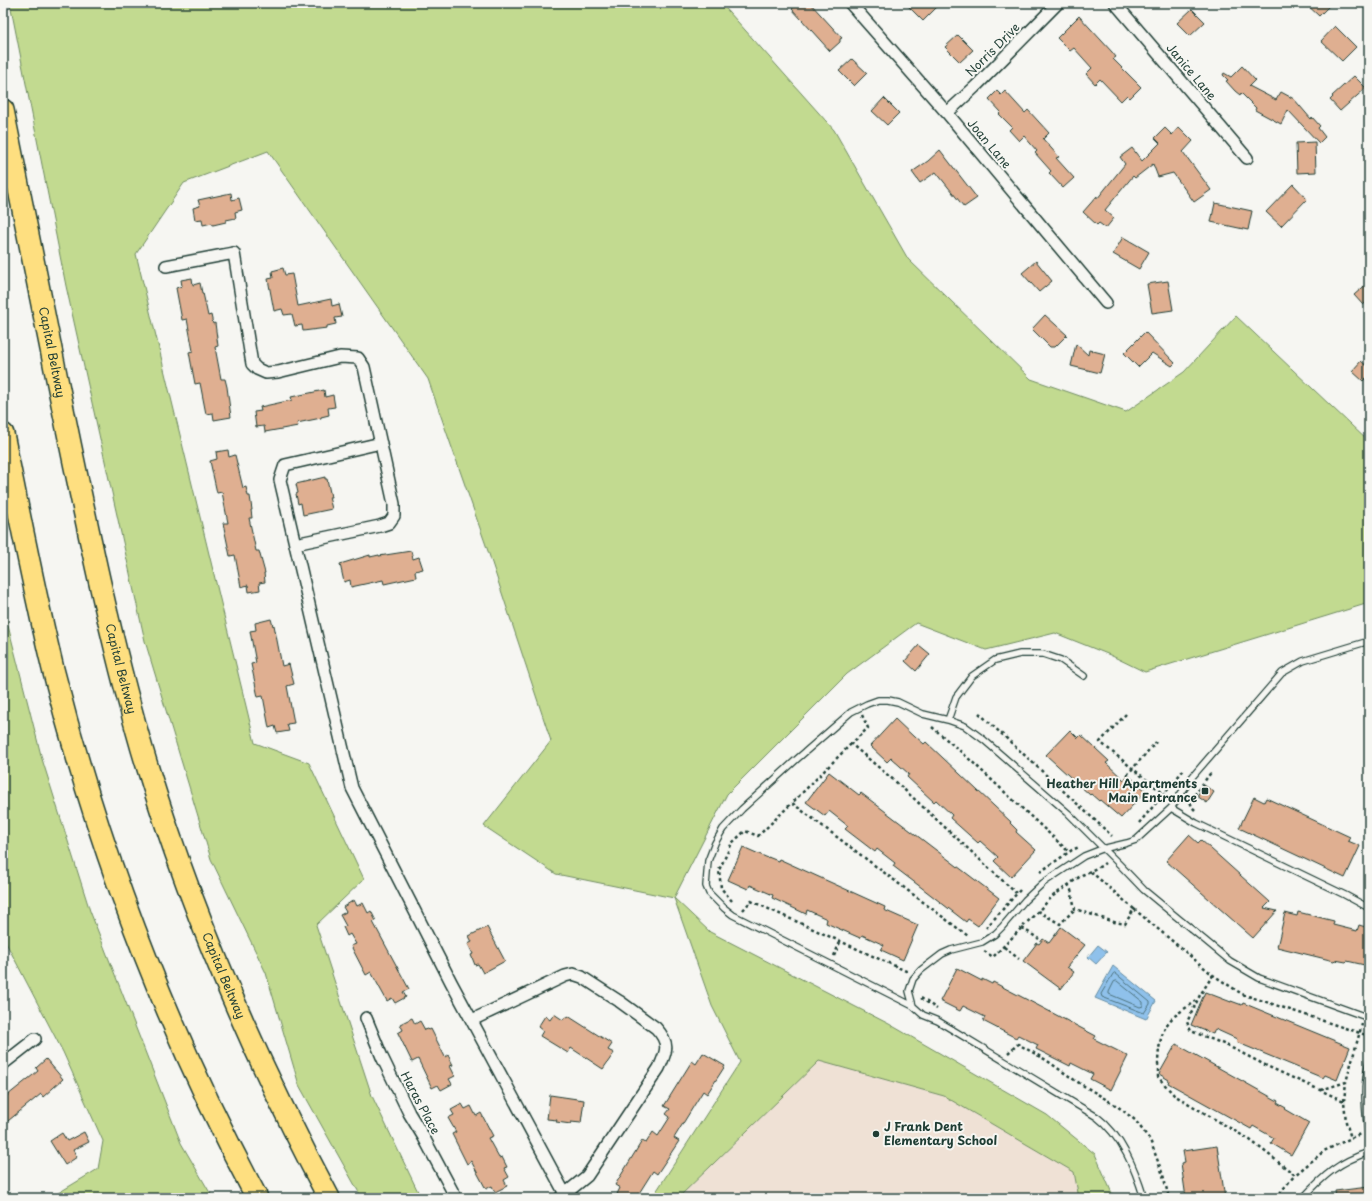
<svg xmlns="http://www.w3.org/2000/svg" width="1372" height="1201" viewBox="0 0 1372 1201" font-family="'Playpen Sans',sans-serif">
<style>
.built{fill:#efe1d5}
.green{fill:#c2da90;stroke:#708c62}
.water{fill:#8fc1eb;stroke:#628ca2}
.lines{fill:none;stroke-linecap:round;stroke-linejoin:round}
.shore{stroke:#4c727d;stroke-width:1}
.building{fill:#dfaf91;stroke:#1f3d34}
.service-casing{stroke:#1f3d34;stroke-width:8}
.minor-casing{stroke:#1f3d34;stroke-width:14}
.motorway-casing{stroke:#1f3d34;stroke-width:24}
.path{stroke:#1f3d34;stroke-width:2.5;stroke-dasharray:3 3;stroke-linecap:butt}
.service{stroke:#f6f6f2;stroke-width:5.5}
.minor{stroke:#f6f6f2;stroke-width:11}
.motorway{stroke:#fedf80;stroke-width:21}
.poi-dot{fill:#1f3d34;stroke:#f6f6f2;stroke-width:1.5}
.labels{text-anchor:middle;stroke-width:4;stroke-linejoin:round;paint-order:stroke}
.street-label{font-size:12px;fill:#1f3d34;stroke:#f6f6f2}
.poi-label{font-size:12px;font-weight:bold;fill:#1f3d34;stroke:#f6f6f2;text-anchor:end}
</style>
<rect width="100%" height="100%" fill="#f6f6f2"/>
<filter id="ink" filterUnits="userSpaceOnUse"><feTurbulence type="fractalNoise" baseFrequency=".025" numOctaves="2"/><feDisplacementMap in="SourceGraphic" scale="8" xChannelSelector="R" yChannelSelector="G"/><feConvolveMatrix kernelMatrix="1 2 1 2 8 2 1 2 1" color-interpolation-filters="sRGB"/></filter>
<g filter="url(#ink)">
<path class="built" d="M819 1061 944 1096 1074 1172 1079 1198H678Z"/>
<path class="green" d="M10 3H721L834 130 908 259 1031 379 1126 412 1184 372 1236 316 1369 442V603L1145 672 1110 655 1055 633 986 650 916 623 847 674 727 794 674 898 710 932 889 1024 1047 1115 1095 1154 1114 1198H1079L1074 1172 944 1096 819 1061 678 1198H652L740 1062 712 1006 674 898 556 874 484 826 551 741 489 554 428 379 268 151 184 183 136 254 255 743 309 763 364 879 316 925 372 1096 421 1198H362L299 1085 266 973 211 859 145 641 66 286Z
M3 606 42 759 90 911 181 1143 213 1198H50L98 1169 103 1141 63 1052 3 937Z"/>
<path class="water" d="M1098 945 1107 952 1096 964 1088 957Z
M1113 966 1156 1001 1146 1019 1095 998Z"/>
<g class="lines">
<path class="shore" d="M1115 973 1150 1002V1004L1144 1013 1102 997 1101 994 1113 974Z
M1117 981 1143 1002V1006L1140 1007 1109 994V992L1114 982Z"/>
</g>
<path class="building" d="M798 3H810L842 38 840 39V42L830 51 792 9Z
M905 3H941L923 21Z
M1305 3H1332L1319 16Z
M1192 9 1205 22 1190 36 1177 23Z
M1079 16 1112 52 1116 57 1113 59 1141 87 1130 98 1127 95 1121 101 1100 79 1095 84 1086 74 1092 68 1074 48 1070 51 1057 38Z
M1335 26 1356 47 1342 61 1321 41Z
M958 35 973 50 960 62 945 47Z
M852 59 867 73 854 86 839 71Z
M1242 66 1255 80 1249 86 1276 100 1281 92 1294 99 1311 119 1312 117 1320 126 1318 128 1325 137 1319 143 1288 110 1281 124 1255 110 1256 108 1241 93 1240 95 1235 91 1226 81 1228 80 1223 75 1224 73 1231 77Z
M1354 76 1366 88 1340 111 1330 100 1333 97 1332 96Z
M997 91 1001 95 1005 91 1025 113 1028 110 1049 133 1043 139 1059 157 1056 158 1074 178 1063 188 1049 173 1051 171 1035 153 1037 151 1024 136 1019 141 1009 130 1012 127 999 114 1001 112 989 99Z
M884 98 899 113 887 125 872 111Z
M1179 127 1193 141 1183 152 1211 190 1194 202 1173 173 1158 177 1153 164 1135 178 1133 176 1105 210 1114 218 1106 228 1099 223 1097 225 1083 212 1097 196V199L1125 164 1120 157 1132 148 1142 161 1160 143 1155 138 1165 128 1172 135Z
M1315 142 1316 172 1297 173 1296 143Z
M940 150 977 198 964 207 936 172 920 183 912 172 928 161Z
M1293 184 1307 199 1281 226 1266 212Z
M231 193 232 200 239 198 242 210 235 212 236 218 226 220V222L213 225 212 223 203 225 202 219 195 220 193 208 200 206 198 200Z
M1215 203 1252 211 1248 230 1211 222Z
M1123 237 1149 252 1139 269 1113 254Z
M1036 261 1052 281 1039 292 1022 273Z
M283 268 285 275 292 274 298 306 331 299 332 306 339 304 342 317 335 318 336 324 327 326V328L303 331 302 325 295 326 292 314 284 315 282 309 274 311 268 279 273 278 272 271Z
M192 278 193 285 200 283 202 293H203L208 316 211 315 213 324 215 323 218 346 215 347 221 379H225L227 387 231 417 214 420 213 413 206 414 200 383 195 384 189 352 193 351 187 319 182 320 176 288 182 286 181 280Z
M1168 281 1173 310 1152 313 1147 284Z
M1369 282V300L1363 305 1354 295Z
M1045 315 1067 335 1055 347H1050L1032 329Z
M1145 332 1175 363 1172 366 1152 353 1138 367 1124 353Z
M1076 344 1088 355 1089 350 1105 354 1100 373 1071 366Z
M1361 361 1369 368V375L1363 381 1352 371Z
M324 390 325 397 333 395 335 407 328 408 329 415 321 417V418L297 423 298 426 265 432 264 426 256 427 254 412 261 411 260 407 292 400 291 397Z
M228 450 229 457 235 455 243 488 246 487 248 496H250L252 510H251L252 518H249L256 551H259L265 573H264L265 582 259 583 260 590 249 592 248 585 241 587 235 555 230 556 223 523H228L222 492 217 493 210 461 217 459 216 452Z
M325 477V479H327L331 497H329L332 509 303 515 301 503 298 504 296 494 298 493 296 484Z
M411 551 413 559 419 557 423 569 415 571 416 577 384 584 383 580 351 587 350 580 344 582 340 564 370 555V557L379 555V556Z
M271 619 273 626 274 625 282 666 289 664 294 684 287 686 294 723 287 724 289 731 277 733 275 726 269 728 263 696 258 697 251 664 256 663 250 631 256 630 255 623Z
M919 645 930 654 916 671 905 661Z
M895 719 914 737 915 736 924 744 926 742 1011 822 1010 823 1017 830 1016 832 1036 850 1011 877 994 861 998 857 980 841 978 843 950 818 952 815 936 800 934 802 907 777 909 774 891 758 887 762 870 746Z
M1070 730 1078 738 1081 735 1109 761 1106 763 1124 780 1128 775 1146 791 1121 818 1100 800 1099 801 1091 794 1090 795 1046 755Z
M829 772 859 795 861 793 999 898 978 926 968 919 966 922 922 888 893 866 895 863 877 849 875 852 845 829 848 826 829 811 825 816 806 802Z
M1204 785 1214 792 1207 803 1197 796Z
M1254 797 1264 802 1266 798 1350 837 1348 841 1360 846 1345 878 1239 828Z
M1189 835 1198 843 1201 840 1270 902 1264 908 1277 911 1253 938 1166 861Z
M743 847 768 858V857L778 861 779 859 885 907 884 910 918 925 903 960 881 950 884 945 862 935 860 938 826 923 827 919 807 910 806 914 772 898 773 895 750 885 748 889 728 880Z
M354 900 357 906 363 903 368 913 371 911 376 921 373 922 409 989 403 992 406 997 395 1003 392 998 387 1001 371 972 366 975 351 946 356 944 350 934 347 936 343 927 346 926 340 915 346 912 343 907Z
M1298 912 1334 921 1333 925 1357 931 1359 925 1369 928V966L1347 961 1346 962 1335 960 1334 961 1277 947 1285 913 1297 916Z
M487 927 505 961 483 973 478 964 475 965 471 955 473 954 468 944 472 942 469 936Z
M1061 927 1085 945 1067 967 1074 972 1061 989 1023 961 1037 943 1039 944 1043 939 1049 943Z
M957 968 982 981V979L992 984 993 982 1043 1008 1096 1036 1094 1039 1128 1056 1111 1090 1090 1079 1093 1074 1071 1063 1070 1066 1036 1049 1038 1045 1018 1035 1016 1038 983 1021 985 1017 963 1006 960 1011 940 1001Z
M1205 992 1231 1002V1001L1242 1005 1243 1003 1350 1047 1337 1080 1325 1075 1323 1078 1236 1042 1237 1039 1215 1029 1213 1034 1191 1025Z
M554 1014 563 1020 565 1017 567 1018 568 1016 612 1044 608 1050 614 1053 603 1069 571 1048 568 1053 540 1036 543 1031 538 1027 545 1016 550 1020Z
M412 1018 415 1024 420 1021 425 1030 428 1029 429 1030 431 1029 445 1057 448 1055 453 1065 450 1066 455 1076 449 1079 452 1084 441 1090 438 1085 432 1088 418 1059 412 1062 398 1033 403 1030 400 1024Z
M1176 1044 1278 1101 1277 1103 1286 1108 1285 1109 1309 1123 1291 1155 1271 1143 1274 1138 1253 1126 1251 1129 1168 1083 1169 1080 1159 1074Z
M703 1053 725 1066 707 1094 703 1091 674 1138 679 1141 657 1174 653 1171 636 1198H624L617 1194 620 1188 615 1185 642 1141 646 1143 653 1132 658 1136 670 1117 666 1114 670 1109 664 1106 692 1061 696 1064Z
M46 1059 63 1079 43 1097 41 1094 3 1125V1099L38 1071 36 1068Z
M550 1095 584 1100 581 1123 571 1122V1124L556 1122 557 1120 547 1119Z
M462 1104 465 1109 471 1106 476 1116 481 1113 493 1136 488 1138 499 1158 502 1157 507 1167 504 1168 509 1177 504 1180 507 1186 495 1192 492 1186 486 1189 471 1161 467 1164 452 1134 456 1132 448 1118 454 1115 451 1110Z
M84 1132 89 1142 73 1150 77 1157 65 1165 50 1141 62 1133 67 1141Z
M1217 1146 1225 1198H1186L1181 1163 1185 1162 1183 1151Z
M1369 1187V1198H1336L1335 1191Z"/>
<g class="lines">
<defs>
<path id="service" d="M948 720 956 697 972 676 995 660 1020 654H1043L1061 660 1084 676
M1171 808 1196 823 1345 895 1369 908
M913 1006 733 915 724 908 709 893 706 886 708 861 715 843 723 829 742 809 797 759 851 712 867 704 878 700H888L898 702 923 714 948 720 965 726 984 740 1068 813 1120 865 1144 890 1230 961 1259 978 1369 1018
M1369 1062C1362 1088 1366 1116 1369 1142
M1144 1198C1135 1169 1122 1136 1097 1117L938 1021 923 1015 913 1006 909 991 913 979 921 970 942 954 951 950 982 942 995 934 1002 927 1025 900 1043 883 1084 856 1102 849 1127 843 1136 840 1171 808 1193 776 1282 673 1303 661 1369 641
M1303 1198C1324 1175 1339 1162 1369 1152"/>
<path id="minor" d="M850 3 947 113 1106 303
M1115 3 1247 158
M947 113 976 86 1058 3
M166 266 234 253 252 364 257 369 266 373 278 372 340 357 358 358 364 367 394 504V516L389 523 380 526 295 544
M381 443 285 465 280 480 352 788 451 982 565 1194
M366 1018 382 1057 409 1113 423 1136 456 1198
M472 1020 565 976 573 974 582 977 619 1001 656 1028C670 1043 667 1051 659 1068L587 1176 560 1198
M3 1064 35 1039"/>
<g id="motorway">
<path id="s1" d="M3 110C23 211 44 313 64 414 87 526 110 638 142 749 188 905 253 1055 329 1198"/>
<path d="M3 434C19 513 34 591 53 669 99 852 168 1031 257 1198"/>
</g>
</defs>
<use href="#service" class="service-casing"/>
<use href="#minor" class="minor-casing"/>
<use href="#motorway" class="motorway-casing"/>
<path class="path" d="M979 713 1112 836
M1126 714 1100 742 1164 794
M862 715 868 728 851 744 896 782 1016 893
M932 727 967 757 1069 852
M851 744 792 803 968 936
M1127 775 1156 742
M1195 810 1192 807 1190 801 1212 771
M1139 823 1169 788 1185 768
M1040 872 1072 850 1079 847
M1068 884 1071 890 1075 909 1114 922 1125 924 1134 909 1090 871
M732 901 721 888 719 870 732 843 745 831 758 836 792 803
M1134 909 1213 975 1242 994 1369 1036
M743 910 751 901 906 971H907
M1038 911 1060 924 1075 909
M986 928 1020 890
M1022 928 1039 939
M1004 947 1019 959
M984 951 993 957 1053 896 1082 875 1101 866 1105 863
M834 956 840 942
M1213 975 1200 995 1187 1022 1191 1031 1226 1045 1271 1068 1344 1101 1346 1122 1351 1138 1360 1134
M921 998 937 1009
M1197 1001C1190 1005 1182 1010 1176 1015 1157 1029 1158 1057 1158 1077L1174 1095 1250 1140 1295 1175 1324 1151 1351 1138
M1008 1053 1018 1044 1046 1060 1076 1081 1117 1106 1135 1120 1150 1140 1163 1175 1169 1198
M1321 1090 1346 1082 1362 1024
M1344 1101 1346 1082
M1276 1198 1279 1194 1295 1175"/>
<use href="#service" class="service"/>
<use href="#minor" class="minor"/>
<use href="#motorway" class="motorway"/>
</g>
</g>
<g class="poi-dot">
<rect x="1201" y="787" width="8" height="8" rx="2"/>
<circle cx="876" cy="1134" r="4"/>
</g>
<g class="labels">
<g class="street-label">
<text transform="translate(993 50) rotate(-45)" y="4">Norris Drive</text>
<text transform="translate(1191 72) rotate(50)" y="4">Janice Lane</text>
<text transform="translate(989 144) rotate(50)" y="4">Joan Lane</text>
<text dy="4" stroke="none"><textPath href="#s1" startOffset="247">Capital Beltway</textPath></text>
<text dy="4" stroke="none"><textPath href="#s1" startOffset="571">Capital Beltway</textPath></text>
<text dy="4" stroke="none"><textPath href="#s1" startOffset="895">Capital Beltway</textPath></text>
<text transform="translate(420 1103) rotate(62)" y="4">Haras Place</text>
</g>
<g class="poi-label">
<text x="1197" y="788">Heather Hill Apartments<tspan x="1197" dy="14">Main Entrance</tspan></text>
<text x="884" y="1131" text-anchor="start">J Frank Dent<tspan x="884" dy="14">Elementary School</tspan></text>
</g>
</g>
<rect width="1372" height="1201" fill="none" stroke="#f6f6f2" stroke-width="16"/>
<rect x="8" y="8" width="1356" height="1185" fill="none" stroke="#1f3d34" stroke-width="1.5" filter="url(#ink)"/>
</svg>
